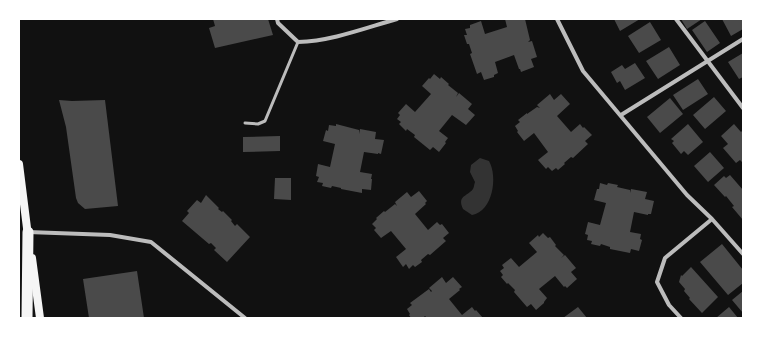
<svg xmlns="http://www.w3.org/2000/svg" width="762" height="337" viewBox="0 0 762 337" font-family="Overpass,sans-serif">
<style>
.water{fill:#333}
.building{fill:#4a4a4a}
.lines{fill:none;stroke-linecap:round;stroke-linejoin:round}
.service{stroke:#bcbcbc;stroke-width:3}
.minor{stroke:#bcbcbc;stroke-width:4}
.secondary{stroke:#f5f5f5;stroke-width:8}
.trunk{stroke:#f5f5f5;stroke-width:11}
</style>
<rect width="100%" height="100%" fill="#111"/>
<path class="water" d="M480 158 489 161C498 177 493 211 472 215L463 209C457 195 467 197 473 189 474 187 474 185 475 182L470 172 471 165Z"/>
<path class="building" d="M213 19H268L273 35 215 48 209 28 215 26Z
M505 19H525L530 40 528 42 532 41 537 57 531 59 534 67 521 72 520 69H519L514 55 495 62 498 73 494 75V77L484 80 481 72 477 74 470 54 472 53 469 44H467L464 35H467L465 29 470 28V25L481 21 485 34 507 27Z
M614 19H640L620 31Z
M681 19H702L687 29Z
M722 19H743V29L731 36Z
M705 21 720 43 707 52 692 30Z
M650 22 661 40 639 53 628 36Z
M669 47 680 65 658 79 646 61Z
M743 53V77L739 79 728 62Z
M635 63 645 78 625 90 620 81 617 83 611 72 622 65 625 69Z
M434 74 440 79 441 77 449 84 448 85 458 93 456 97 459 93 472 104 468 109 475 115 466 125 452 115 439 131 448 138 445 142 446 143 439 152 433 147 430 150 414 137 415 135 407 129 406 131 399 124 401 122 397 119 400 115 398 113 406 104 415 112 431 94 422 86 429 78 430 79Z
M698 79 708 94 683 110 673 95Z
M550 94 554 100 561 94 570 104 557 116 571 132 580 124 583 128 584 127 592 135 585 141 588 144 573 158 571 157 564 163 565 164 558 170 556 168 552 171 548 167 546 169 538 160 548 152 534 133 524 141 517 132 518 131 515 126 520 122 518 120 527 113V114L537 107 540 108 537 105Z
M714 97 726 111 705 129 693 115Z
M670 98 683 114 660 133 647 117Z
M59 100 72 101 105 100 118 206 85 209 78 203 76 198 66 127Z
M336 124 359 130V134L360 129 376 132 375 139 384 140 381 154 378 153V154L364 152 360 172 372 174 371 179H372L371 190 362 189V193L341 189V188L332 186 331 188 322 186 323 183 317 182 319 177 316 176 318 164 330 167 335 144 323 141 326 130 328 131 329 125 336 126Z
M688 124 703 142 688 155 684 151 681 154 672 143 674 141 671 139Z
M734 124 741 132 743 130V163L740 160 736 163 723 148 728 144 721 136Z
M280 136V151L243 152V137Z
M710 152 724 168 708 182 694 166Z
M730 175 743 190V220L732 207 734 206 726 196 725 197 714 185 724 176 726 178Z
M275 178H291V200L274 199Z
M600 183 607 185 608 183 618 185 617 187 630 190V193L631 189 647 192 645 199 654 201 651 214H648V215L634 212 630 232 641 234 640 239 642 240 639 251 631 249 630 253 610 249V247L601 244 600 246 591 244 592 241 587 240 588 235 585 234 588 222 600 225 606 203 594 200 597 189H599Z
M419 191 427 201 425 203 426 204 415 214 428 230 437 222 440 225 442 224 449 233 443 238 446 241 430 255 428 254 421 260 422 262 415 267 413 265 409 269 406 264 403 267 396 257 406 249 391 231 381 238 374 230 376 228 372 224 377 219 376 218 384 211 385 212 395 204 397 206 395 202 407 192 411 197Z
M206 195 219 208 218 209 222 212 223 211 232 220 231 221 235 226 237 224 250 237 227 262 214 250 216 248 211 243 209 244 182 221 189 213 187 211 197 200 201 203Z
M543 233 548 238 550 237 556 245 555 246 564 255 561 258 565 255 576 268 571 272 577 279 567 288 565 286 564 287 555 276 539 289 547 298 544 302V303L536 310 531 304 527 307 514 292 515 290 508 283 507 284 501 277 503 275 500 271 504 268 502 265 511 258 519 267 537 252 529 243 538 235 539 237Z
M722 244 743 270V283L728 295 700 262Z
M691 267 718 297 702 313 689 299 690 298 684 291 685 289 679 282 681 275 682 276Z
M137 271 144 318H89L83 279Z
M442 277 446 283 453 277 462 287 459 289 460 290 449 299 462 315 472 307 475 311 476 310 483 318H427L425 316 423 318H411L409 315 410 314 407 309 412 305 410 303 429 289 431 292 432 291 429 288Z
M743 291V313L732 300Z
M578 307 587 318H563Z
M729 307 738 318H716Z"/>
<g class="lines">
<path class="service" d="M245 123 258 124 265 121 298 42"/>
<path class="minor" d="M277 19 278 23 298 42C332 41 365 28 397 19
M557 19 583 71 687 195 712 219 743 254
M676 19 743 108
M621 115 743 39
M28 232 110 235 151 242 245 318
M681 318 669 305 657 282 665 258 712 219"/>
<path class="secondary" d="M19 164 28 236
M32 258 40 318"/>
<path class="trunk" d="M27 318 28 232"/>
</g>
<rect width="762" height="337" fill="none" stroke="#ffffff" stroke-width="40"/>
</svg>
